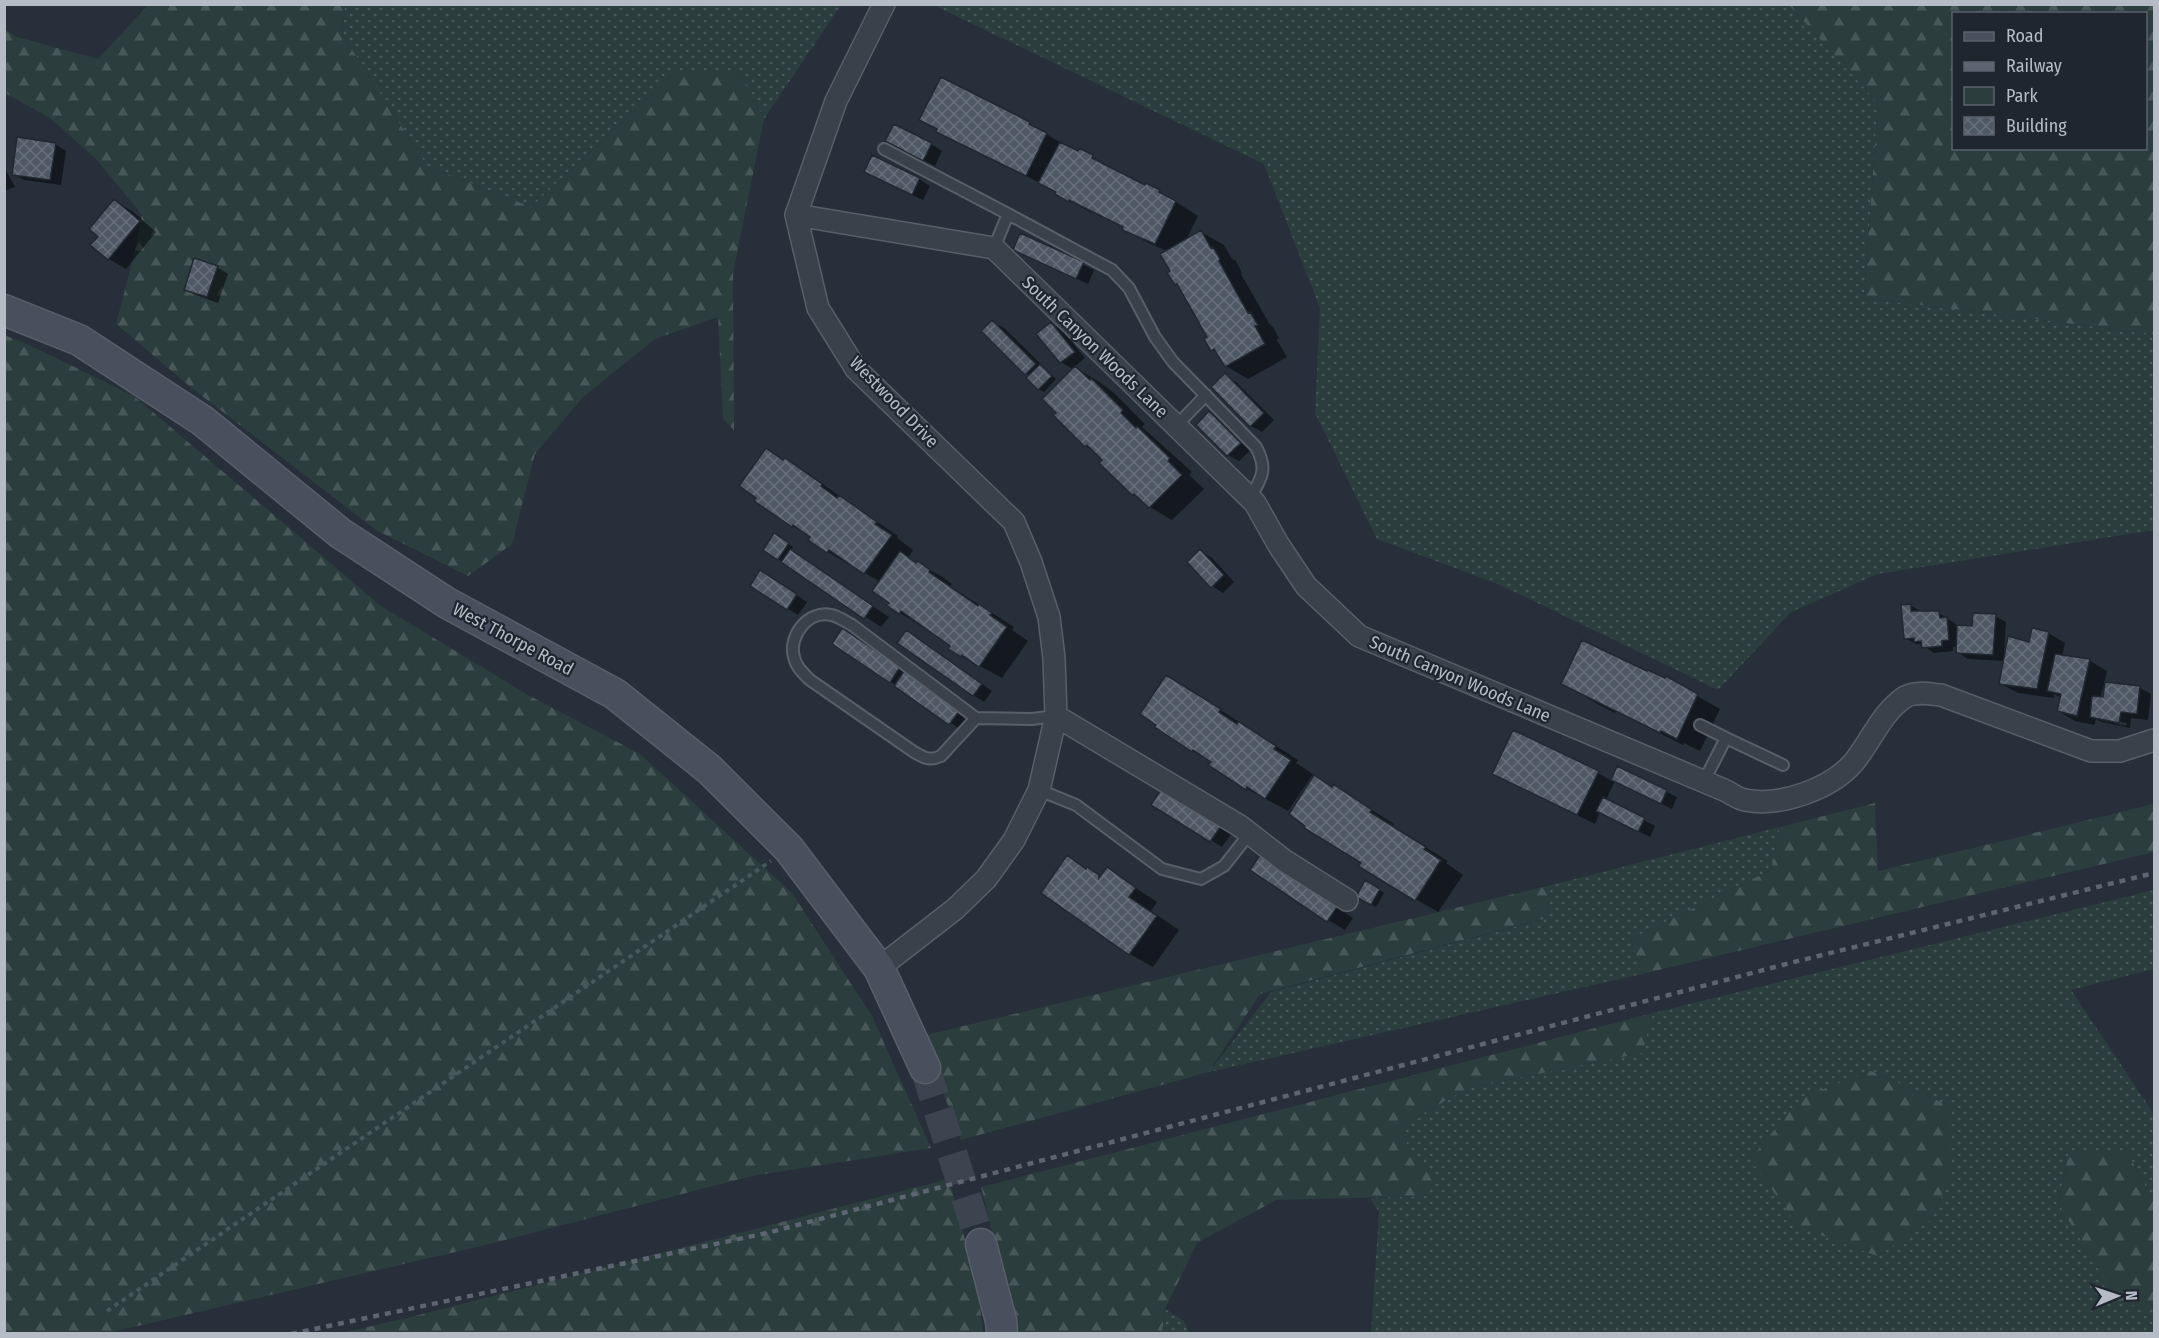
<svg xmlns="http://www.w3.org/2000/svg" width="2159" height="1338" viewBox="0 0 2159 1338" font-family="'Fira Sans Condensed',sans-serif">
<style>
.green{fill:url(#green-dots);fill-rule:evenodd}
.forest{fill:url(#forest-firs);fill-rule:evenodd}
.shadow{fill:#0007;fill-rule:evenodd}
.building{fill:url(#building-cross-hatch);stroke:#212832;stroke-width:1.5}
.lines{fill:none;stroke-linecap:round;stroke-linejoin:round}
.secondary-tunnel{stroke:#3b444f;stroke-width:30;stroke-dasharray:30 15;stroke-linecap:butt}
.lane-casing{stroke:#585f69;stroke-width:14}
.street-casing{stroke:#585f69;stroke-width:24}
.secondary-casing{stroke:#585f69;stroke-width:33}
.path{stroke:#48585a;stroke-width:4;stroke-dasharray:4.5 4.5;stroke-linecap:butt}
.lane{stroke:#3a414b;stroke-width:10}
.street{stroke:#3a414b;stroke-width:21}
.secondary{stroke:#48505d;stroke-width:30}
.rail{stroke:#5c6571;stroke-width:4.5;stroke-dasharray:6 6;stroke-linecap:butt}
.labels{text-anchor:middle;stroke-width:4.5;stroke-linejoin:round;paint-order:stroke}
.street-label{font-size:18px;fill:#b5bcc6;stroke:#1f2630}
</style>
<defs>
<pattern id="green-dots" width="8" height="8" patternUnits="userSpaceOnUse" patternTransform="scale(1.5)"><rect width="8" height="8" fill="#2b3d3d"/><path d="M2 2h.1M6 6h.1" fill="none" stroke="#485758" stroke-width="1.8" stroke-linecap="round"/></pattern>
<pattern id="forest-firs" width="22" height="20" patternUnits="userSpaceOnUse" patternTransform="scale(1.5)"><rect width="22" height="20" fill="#2b3d3d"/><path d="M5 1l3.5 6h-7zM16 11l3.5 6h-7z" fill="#485758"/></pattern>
<pattern id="building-cross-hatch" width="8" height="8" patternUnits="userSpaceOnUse" patternTransform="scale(1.5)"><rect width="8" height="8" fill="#4f5965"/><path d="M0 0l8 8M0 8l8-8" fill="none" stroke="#666f7a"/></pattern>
</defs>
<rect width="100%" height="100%" fill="#262f3a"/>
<path class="green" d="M345 5H841L764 119 741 74H674L531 207 427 166 342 34Z
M933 5H1789L1878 103 1864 298 2154 334V530L1878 574 1791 612 1718 690 1498 584 1377 539 1315 413 1320 308 1264 164Z
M1780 827 1771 870 1631 939 1642 974 1209 1072 1271 992 1547 918 1551 885Z
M2154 890V969L2071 990 2154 1114V1202L2127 1152H2069L2058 1203 2151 1308 2154 1303V1333H1371L1379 1212 1370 1198 1426 1196 1407 1147 1404 1124 1468 1088 1641 1053 1653 1013ZM1871 1071 1950 1106V1179L1929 1222Z
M1165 1309 1184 1321 1189 1333 1162 1334Z"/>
<path class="forest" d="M148 5H345L342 34 427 166 531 207 674 74H741L764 119 733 273 734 430 723 419 718 317 655 339 583 397 535 454 512 544 468 576 376 530 193 389 116 324 134 255 142 215 95 158 50 118 5 93 4 29 17 37 98 59Z
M1789 5H2154V334L1864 298 1878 103ZM1954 14H2146V148H1954Z
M4 335 25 343 134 396 381 606 528 695 640 754 792 893 872 1016 931 1148 752 1176 494 1243 108 1333H5Z
M1875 803 1878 871 2154 804V852L1642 974 1631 939 1771 870 1780 827Z
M1551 885 1547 918 1260 994 1209 1072 961 1140 922 1036Z
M1653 1013 1642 1053 1468 1088 1404 1124 1407 1147 1436 1178 1426 1196 1276 1200 1197 1243 1165 1309 1162 1333H1014L1013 1316 981 1187Z
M1871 1071 1950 1106V1179L1929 1222 1877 1256 1799 1227 1750 1159 1802 1097Z
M2069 1152H2127L2154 1202V1303L2152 1308 2119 1303 2058 1203Z
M945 1180 952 1190 978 1289 983 1333 337 1334 415 1316Z"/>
<path class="shadow" d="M1029 123 1069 148 1092 157 1146 187 1159 191 1198 216 1186 240 1201 232 1224 245 1232 259 1236 261 1242 273 1241 274 1270 325 1273 327 1279 338 1277 340 1287 357 1248 379 1226 366 1218 353 1212 350 1209 338 1180 287 1176 284 1167 251 1146 242 1124 229 1125 228 1092 211V213L1057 194 1058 192 938 131Z
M55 144 66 151 61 185 24 180 13 174Z
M931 144 942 151 935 166 898 147Z
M4 167 15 187 4 191Z
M877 178 919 179 930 186 923 200Z
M115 201 132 211 156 232 126 269 109 259 100 237Z
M1021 234 1094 270 1088 284 1025 255Z
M217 267 228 274 218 303 196 295 185 289Z
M993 322 1004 328 1056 379 1044 392 1039 389 1030 376 1026 373Z
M1051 324 1062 330 1085 358 1074 367 1098 381 1114 393 1145 424 1142 427 1192 472 1189 475 1204 489 1172 520 1150 507 1134 494 1104 460 1086 446 1055 415 1074 370 1061 362Z
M1225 375 1236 382 1274 420 1262 432 1251 426Z
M1210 413 1221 419 1251 450 1239 461 1228 455Z
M766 450 808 473 843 499 898 536 897 538 913 550 908 558 941 576 952 584 950 586 1014 627 1012 630 1028 641 1002 678 961 656 952 645 900 613 880 582 851 564 850 565 828 552 812 537 793 526Z
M775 535 793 547 790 551 889 617 881 627 765 550Z
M1201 551 1212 558 1234 582 1223 593 1212 586Z
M772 579 807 602 798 615 752 586Z
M1910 605 1922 612 1939 613 1957 625 1974 627 1995 616 2006 622 2004 653 2030 644 2048 633 2065 643 2062 657 2090 661 2107 671 2104 683 2140 688 2151 694 2148 720 2131 718 2130 728 2102 722 2096 719 2094 725 2075 721 2058 711 2062 698 2054 694V698L2018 693 2001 684 2005 661 1968 659 1957 652 1958 646 1953 647V651L1934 653 1921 644H1916L1905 638ZM2104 685H2106L2104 699 2100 698ZM2101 717 2127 723 2126 726 2101 720Z
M843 630 910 674 909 676 970 717 961 730 891 682Z
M917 638 992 691 984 702 973 695Z
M1666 678 1720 709 1700 751 1684 743 1683 745 1616 711 1615 713 1601 706 1563 684Z
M1183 686 1298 760 1296 763 1313 774 1288 811 1247 789 1210 765 1212 762 1193 751Z
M1618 768 1677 797 1672 809 1615 781 1606 800 1655 826 1650 837 1600 812 1595 824 1511 783 1598 773 1612 781Z
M1334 786 1394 824 1392 827 1448 861 1446 863 1463 875 1438 912 1415 899 1363 862Z
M1173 797 1231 834 1222 847 1153 804Z
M1067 857 1102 877 1107 869 1157 902 1151 911 1179 930 1153 967 1130 954 1043 892Z
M1277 867 1353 918 1345 930 1328 920Z
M1366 882 1384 893 1376 907 1358 896Z"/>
<path class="building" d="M941 77 1030 122 1029 124 1047 133 1026 176 936 132 937 129 919 120Z
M894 124 932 143 923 161 885 141Z
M17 137 56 143 50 180 12 175Z
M1060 142 1078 151 1079 148 1093 155 1092 158 1145 185 1146 183 1160 190 1159 192 1176 201 1155 244 1122 230 1123 227 1069 200 1068 202 1055 194 1056 192 1038 183Z
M872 155 920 178 912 195 864 172Z
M114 199 140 221 108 260 90 245 98 237 89 229Z
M1201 230 1211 248 1213 247 1220 259 1219 261 1248 313 1250 312 1258 325 1255 326 1265 344 1225 367 1214 349 1211 351 1204 339 1207 337 1177 284 1175 285 1167 273 1170 271 1160 254Z
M1020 233 1084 262 1076 279 1013 250Z
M194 258 218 266 207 297 184 290Z
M992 320 1036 364 1025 375 981 331Z
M1051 322 1075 352 1060 363 1036 334Z
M1040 364 1052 376 1038 390 1026 378Z
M1075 366 1090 380 1091 378 1123 410 1121 413 1136 428 1137 426 1170 458 1168 461 1182 475 1149 508 1134 494 1133 496 1099 463 1102 460 1087 445 1085 447 1053 415 1056 413 1042 399Z
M1225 373 1264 413 1250 427 1211 387Z
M1209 411 1241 443 1227 456 1196 425Z
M766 448 783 460 785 458 822 484 821 486 837 498 839 495 877 522 875 524 892 535 864 574 829 550 827 553 808 540 810 537 793 525 792 527 754 501 756 498 739 486Z
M774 533 789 543 778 560 763 550Z
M790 549 873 606 864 619 781 562Z
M1200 549 1224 575 1211 588 1187 562Z
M900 551 916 563 918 561 930 570 929 572 978 606 979 604 992 613 990 615 1007 627 979 667 962 655 961 657 948 649 950 646 901 611 899 614 886 605 889 603 872 591Z
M760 570 797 594 787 610 750 586Z
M1911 604V611H1939L1940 618 1947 617 1949 640 1942 641V646L1922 648 1921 641 1914 642V638L1904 639 1901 605Z
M1973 613 1996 614 1993 655 1956 653 1957 625 1972 626Z
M842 628 900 667 890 683 832 644Z
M2032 628 2049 632 2037 689 1999 684 2008 636 2029 642Z
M906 630 982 684 973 696 897 643Z
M1582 640 1647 671 1648 670 1665 678 1666 676 1698 694 1677 739 1661 731 1660 733 1561 684Z
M2055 654 2090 659 2077 716 2057 711 2061 694 2047 691Z
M904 671 960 710 949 725 894 686Z
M1166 675 1221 709 1219 712 1237 724 1238 721 1276 746 1274 749 1291 760 1265 799 1247 787 1246 790 1208 765 1211 762 1193 750 1192 752 1154 727 1156 725 1140 714Z
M2105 682 2140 686 2137 714 2121 712 2119 723 2090 717 2092 696 2103 697Z
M1513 730 1599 771 1577 815 1492 774Z
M1617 766 1667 790 1661 804 1611 780Z
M1314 775 1332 787 1333 784 1372 810 1370 812 1426 847 1424 849 1441 860 1415 901 1358 866 1361 863 1304 828 1305 826 1289 814Z
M1162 788 1221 826 1210 842 1151 805Z
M1603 797 1645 818 1638 832 1596 811Z
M1067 855 1086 869 1087 867 1099 875V878L1107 867 1136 888 1129 897 1157 916 1129 955 1041 893Z
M1260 855 1337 907 1327 922 1250 870Z
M1365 880 1380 889 1371 905 1356 897Z"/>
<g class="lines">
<path class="secondary-tunnel" d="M925 1068 981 1244"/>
<defs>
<path id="lane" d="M884 149 1008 214
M994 248 1008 214 1112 270 1129 288 1155 337 1173 362 1256 447C1268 469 1262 478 1250 498
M1176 426 1206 395
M976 718 941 756C930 761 924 758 914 752L810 680C803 673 796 667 794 657 788 636 808 610 831 615 838 616 846 622 852 625L976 718 1032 719 1056 716
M1700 725 1726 738
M1704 781 1726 738 1783 765
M1039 790 1076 805 1162 869 1201 879 1224 866 1250 833"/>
<path id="street" d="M796 215 994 248 1255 503 1278 544 1306 586 1359 636 1724 790C1731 793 1738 799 1745 800 1780 807 1831 789 1854 762 1871 741 1882 712 1905 697 1916 691 1929 694 1941 695L2091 751H2120L2154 740
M1056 716 1240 826 1285 861 1347 900
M879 968 955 909 986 879 1014 840 1039 790 1056 716 1054 658 1049 617 1031 562 1014 522 856 369 818 308 796 215 836 101 884 4"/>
<path id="secondary" d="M4 310 79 340 203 421 340 533 447 603 615 694 710 770 789 849 879 968 925 1068
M981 1244 1001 1321 1002 1334"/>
</defs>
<use href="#lane" class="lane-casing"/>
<use href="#street" class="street-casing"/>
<use href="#secondary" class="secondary-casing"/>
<path class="path" d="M107 1311 771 861"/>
<use href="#lane" class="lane"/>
<use href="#street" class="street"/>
<use href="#secondary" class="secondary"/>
<path class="rail" d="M291 1334 767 1233 1790 963 2154 873"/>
</g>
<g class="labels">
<g class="street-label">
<text transform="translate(1095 347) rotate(44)" y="6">South Canyon Woods Lane</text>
<text transform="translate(894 402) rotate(46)" y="6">Westwood Drive</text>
<text transform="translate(513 639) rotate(28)" y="6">West Thorpe Road</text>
<text transform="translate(1460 679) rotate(23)" y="6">South Canyon Woods Lane</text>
</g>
</g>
<rect width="2159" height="1338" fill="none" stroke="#b5bcc6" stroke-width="12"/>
<rect x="1952" y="12" width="195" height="138" fill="#1f2630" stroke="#5b626c" stroke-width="1.5"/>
<rect x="1964" y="32" width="30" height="9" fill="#48505d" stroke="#5b626c" stroke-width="1.5"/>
<text x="2006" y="42" font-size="18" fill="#b5bcc6">Road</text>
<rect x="1964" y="62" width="30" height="9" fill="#5c6571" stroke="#5b626c" stroke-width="1.5"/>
<text x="2006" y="72" font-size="18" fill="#b5bcc6">Railway</text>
<rect x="1964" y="87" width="30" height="18" fill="#2b3d3d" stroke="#5b626c" stroke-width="1.5"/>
<text x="2006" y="102" font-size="18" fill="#b5bcc6">Park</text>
<rect x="1964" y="117" width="30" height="18" fill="url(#building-cross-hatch)" stroke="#5b626c" stroke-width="1.5"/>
<text x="2006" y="132" font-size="18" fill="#b5bcc6">Building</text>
<g transform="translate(2117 1296) rotate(88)" stroke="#1f2630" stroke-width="4.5" paint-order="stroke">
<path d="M0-4.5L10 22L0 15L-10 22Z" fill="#b5bcc6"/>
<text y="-9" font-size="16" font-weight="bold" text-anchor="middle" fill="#b5bcc6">N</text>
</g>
</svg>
